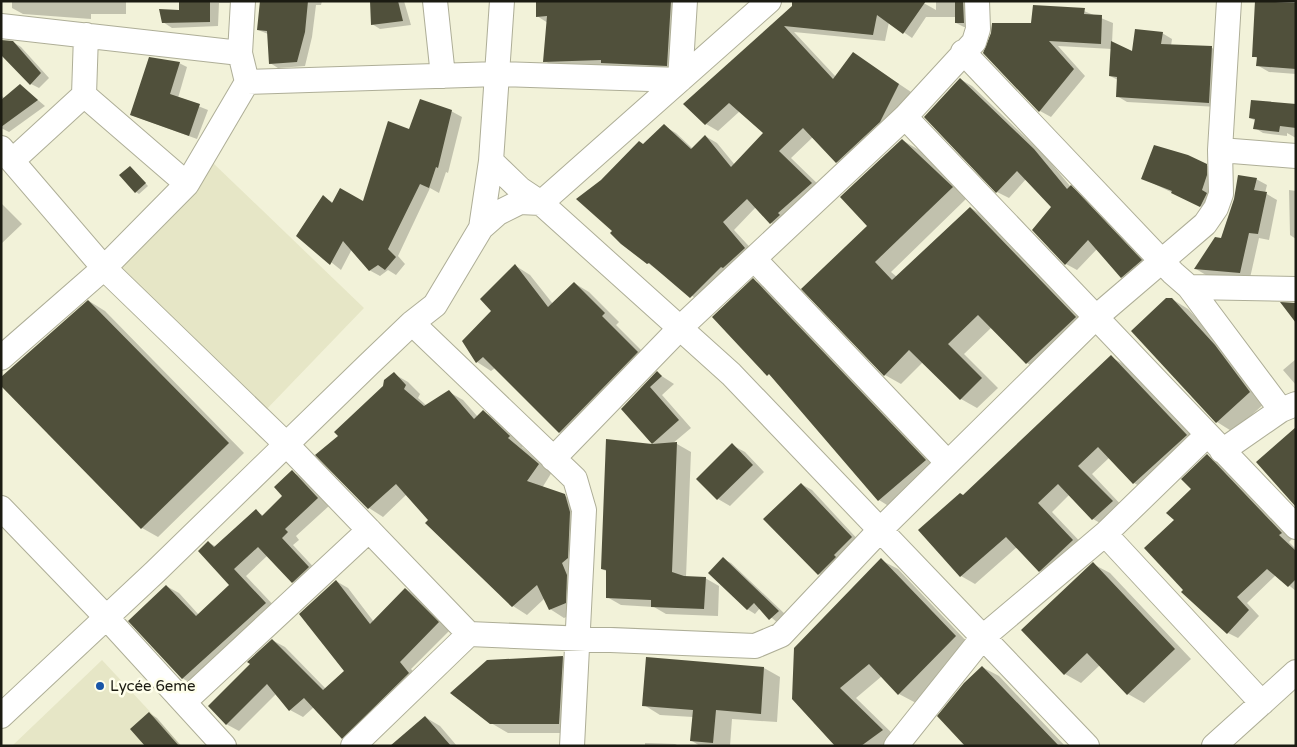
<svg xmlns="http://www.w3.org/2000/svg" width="1297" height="747" viewBox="0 0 1297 747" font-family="'Varela Round',sans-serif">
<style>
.built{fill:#e6e6c6}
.shadow{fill:#0003}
.building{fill:#50503b}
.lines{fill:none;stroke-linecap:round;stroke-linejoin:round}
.minor-casing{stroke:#aeae97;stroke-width:26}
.minor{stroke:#fff;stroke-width:24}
.poi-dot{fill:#1956a7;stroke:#ffffeb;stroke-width:2}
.labels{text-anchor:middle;stroke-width:5;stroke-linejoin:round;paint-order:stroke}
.poi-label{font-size:15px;fill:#1b1b12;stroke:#ffffeb;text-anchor:start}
</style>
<rect width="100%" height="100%" fill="#f2f2d9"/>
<path class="built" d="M213 163 364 308 262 414 111 268Z
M102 660 182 746H12Z"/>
<path class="shadow" d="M12 1H126V14H91V19L23 14 12 8Z
M180 1H239V3H219L218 26 172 28 163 22 180 11Z
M269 1H322L321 5H316L312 37 305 66 278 68 270 63 268 34 258 30Z
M371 1H404L411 25 380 29 372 24Z
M537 1H684L678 72 556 68 545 61 548 23 537 16Z
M920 1 936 10V1H973L972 27H964L956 23V17H926L912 38 889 22 885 41 794 32 836 77 865 61 911 92 892 129 849 169 837 162 813 137 791 158 824 190 783 230 771 223 756 207 734 230 757 255 703 304 648 263 644 145 664 126 676 133 693 149 705 136 717 143 735 165 764 133 740 111 718 131 706 124 793 7Z
M1256 1H1296V74L1269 72 1257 65 1258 59 1254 56Z
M1084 11 1113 23 1112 43 1134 52 1162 33 1172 39 1171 46 1212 48 1222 53 1218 107 1127 102 1117 96 1118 80 1110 76 1112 49 1058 46 1085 76 1051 117 1040 111 1032 25Z
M13 42 21 47 49 78 39 88 31 84Z
M179 63 187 67 178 98 208 110 197 139 131 115Z
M960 79 972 86 1046 157 1070 186 1082 193 1152 267 1133 283 1122 277 1097 249 1077 270 1066 264 1053 207 1026 179 1009 198 997 192 926 117Z
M20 85 45 106 9 132 1 128V95L5 99Z
M1296 105V138L1287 133V136L1263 133 1255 128 1256 121 1250 118Z
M451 111 462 117 448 173 446 172 439 193 430 188 398 256 405 264 396 275 388 270 380 276 369 270 352 249 341 270 298 236 323 197 334 203H364L410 131Z
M902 140 919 150 968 197 891 272 897 277 971 208 987 218 1092 327 1043 373 1027 363 992 327 964 354 998 388 977 408 961 399 923 362 901 384 885 375 869 226Z
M1206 165 1214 170 1208 210 1142 178Z
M130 167 148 186 139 194 136 192Z
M1256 179 1267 185 1265 193 1277 200 1269 240 1259 238 1250 278 1206 275 1196 269 1222 239Z
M1289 190 1296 191V239L1290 235Z
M1 203 22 224 1 244Z
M516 266 530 275 553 304 574 283 589 292 619 322 616 325 652 361 574 441 559 432 495 368 491 371 477 362 492 311Z
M753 280 770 289 941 470 895 510 879 500 773 378 713 317Z
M1172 299 1188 309 1232 356 1266 402 1233 432 1217 422Z
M89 301 105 311 244 453 158 537 142 528Z
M1111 357 1125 365 1200 444 1148 491 1134 483 1110 457 1092 474 1126 510 1107 527 1093 519 1069 495 1052 512 1087 549 1054 579 1040 571 1017 547 975 584 961 576 964 496Z
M1296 359V385L1283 370Z
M657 373 674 384 662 395 691 428 672 444H677L691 452 686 577 705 578 719 586 718 616 666 614 654 607 621 605 607 597 608 572 602 569 655 446 622 409Z
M394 374 408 382 420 394 418 398 427 406 449 392 463 400 478 417 484 412 498 420 524 445 522 447 552 472 542 488 565 496 579 504V611L564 618 550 609 545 598 527 615 513 606 426 523 430 520 407 494 383 517 369 508 317 455 340 436Z
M732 445 745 452 764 472 730 506 718 499Z
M1207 456 1217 461 1292 539 1289 542 1296 549V591L1276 575 1247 603 1259 616 1238 638 1228 633 1176 520Z
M292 472 305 479 330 505 296 536 299 540 293 545 320 574 305 589 293 582 268 555 246 576 278 610 194 685 182 678 166 586 179 593 199 615 231 585 209 543 217 547 256 511 264 516 284 496Z
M801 484 812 490 862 544 830 581 819 574 765 519Z
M723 559 731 563 786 615 778 623 760 608 755 614 747 609Z
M881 560 898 569 971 646 916 703 899 694 882 676 856 698 898 739 889 746H837L793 699Z
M1093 564 1110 573 1191 659 1144 703 1128 694 1100 665 1081 683 1065 674Z
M336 581 348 588 374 622 406 589 418 597 450 630 411 669 421 680 355 745 343 738 314 707 303 717 290 710 276 694 239 731 226 724 252 664 272 640 285 647 326 689 345 671Z
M563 657 579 667 575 733H508L491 723Z
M647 658 764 668 780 677 777 722 732 719 730 746H700L692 741 693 717 660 715 644 705Z
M982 667 999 676 1065 746H967Z
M149 713 157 718 181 746H147Z
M425 717 440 726 457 746H392Z
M645 743 675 744 679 746H645Z"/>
<path class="building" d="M179 1H210V22L162 23 159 9 179 10Z
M260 1H308L305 32 297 62 269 64 267 31 257 30Z
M370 1H398L403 21 371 25Z
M536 1H671L667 66 601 63V60L543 62 547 16 536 17Z
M792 1H926L903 34 877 15 873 35 784 26 833 79 853 52 899 84 880 122 836 163 803 128 779 151 812 183 778 213 780 215 770 224 747 199 723 222 745 248 723 268 721 267 690 298 649 263 647 264 621 244 610 233 612 231 576 199 601 180 639 141 643 144 664 124 691 149 705 135 731 167 763 133 729 103 705 125 683 104 792 6Z
M955 1H963L964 23H955Z
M1255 1 1296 3V69L1256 66 1257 57H1252Z
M1033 5 1085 8 1084 14 1102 15 1101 44 1049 41 1074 69 1039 112 983 53 991 33 992 23H1031Z
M1135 29 1163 32 1161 44 1212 46 1209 103 1116 97 1117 77 1109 76 1111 41 1132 51Z
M1 40 13 41 41 73 30 85 1 55Z
M149 57 180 62 170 94 200 104 189 136 130 115Z
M960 78 1034 149 1067 189 1071 185 1142 260 1121 278 1088 240 1065 265 1032 230 1051 207 1017 171 996 193 924 117Z
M20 84 38 100 1 127V100Z
M420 99 452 110 438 168 436 167 429 188 420 184 388 249 396 257 385 270 378 265 369 271 343 241 330 265 296 236 323 195 332 203 340 188 363 201 388 121 409 129Z
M1251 100 1296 104V128L1280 126 1279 132 1253 129 1255 119 1249 118Z
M902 139 953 187 875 262 892 280 970 207 1076 317 1026 364 978 315 948 344 982 378 960 400 909 350 884 376 801 289 867 226 840 197Z
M1154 145 1188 155 1207 164V175L1202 190 1207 193 1200 207 1171 193 1172 191 1141 179Z
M130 166 146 183 135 193 119 175Z
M1238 175 1257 178 1254 190 1267 192 1258 234 1249 233 1240 273 1194 269 1215 237 1221 238 1234 199Z
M515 264 548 307 574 282 605 313 602 316 638 352 559 433 483 357 476 363 462 341 491 311 480 299Z
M753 278 926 460 878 501 769 374 767 376 712 317Z
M1166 298H1172L1215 345 1250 392 1216 423 1131 331Z
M88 300 229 443 141 529 1 386V377Z
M1280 302 1296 303V323Z
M1111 355 1187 435 1133 484 1098 447 1078 466 1113 501 1092 520 1058 484 1038 503 1073 540 1039 572 1006 537 960 577 918 530 960 493 963 495Z
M657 371 662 376 650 387 679 420 652 444 621 409Z
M394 372 406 385 404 389 424 406 449 390 474 419 483 410 510 436 508 438 539 464 527 481 565 494 570 512 568 558 562 563 567 575 566 603 549 610 537 585 512 607 425 523 428 520 396 484 368 509 315 455 338 436 334 432 383 386 384 380Z
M1296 427V507L1256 462Z
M606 439 652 444 677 442 672 572 684 576 706 577 704 609 651 607V600L606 598V570L601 569Z
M732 443 753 465 717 500 696 479Z
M1207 454 1282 533 1279 535 1296 551V579L1288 587 1267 569 1237 597 1249 610 1227 634 1181 592 1183 590 1144 548 1174 520 1166 513 1191 489 1181 479Z
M292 470 318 498 285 529 288 532 282 538 309 567 292 583 258 547 234 569 266 603 182 679 128 621 166 585 196 616 229 585 198 551 208 541 214 547 256 509 262 516 282 496 274 487Z
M801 483 852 537 834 555 836 557 818 575 763 519Z
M723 557 779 611 769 620 754 603 747 610 708 573Z
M881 558 956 636 898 695 869 664 840 688 883 730 861 746H835L792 699 794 648Z
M1093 562 1175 649 1127 695 1087 653 1064 675 1021 630Z
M336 580 370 624 405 588 439 622 400 662 409 673 342 739 304 698 289 711 267 684 226 725 208 706 250 664 247 662 272 639 323 690 344 671 299 614Z
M563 656 559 724H490L450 693 487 660Z
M646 657 764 667 761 714 716 710 713 743 690 741 693 710 642 706Z
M982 666 1059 746H965L937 716 964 683Z
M149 712 179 746H145L130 729Z
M425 716 451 746H390Z"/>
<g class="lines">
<defs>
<path id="minor" d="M243 1 240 53 247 82 498 74 680 80 685 1
M435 1 443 76
M1 26 240 53
M86 35 84 95 187 184
M963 52 1173 273 1189 287 1296 289
M905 117 1296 527
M1 148 104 268 287 445 469 634 755 646 781 635 880 530 1095 318 1205 224 1216 208 1221 194 1220 150 1229 1
M1220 150 1296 156
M12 161 84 95
M491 161 520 189 541 203 769 1
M481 228 498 213 520 202 541 203 731 374 1087 746
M754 259 948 463
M1189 287 1281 410
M412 323 575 479 584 510 572 746
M1 358 104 268 187 184 247 82
M1222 451 1281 410 1296 404
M553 459 680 328 905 117 974 42 978 29 977 1
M1 508 106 617 224 746
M1105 534 1262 703
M184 702 369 530
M1 716 155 572 368 365 412 323 435 305 481 228 491 161 502 1
M353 746 469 634
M896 746 983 637 1105 534 1207 435
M1214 746 1296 672"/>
</defs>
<use href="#minor" class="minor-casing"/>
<use href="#minor" class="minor"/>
</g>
<circle class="poi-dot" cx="100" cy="686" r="5"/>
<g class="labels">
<g class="poi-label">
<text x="110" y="691">Lycée 6eme</text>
</g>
</g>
<rect width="1297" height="747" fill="none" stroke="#1b1b12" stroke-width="5"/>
</svg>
